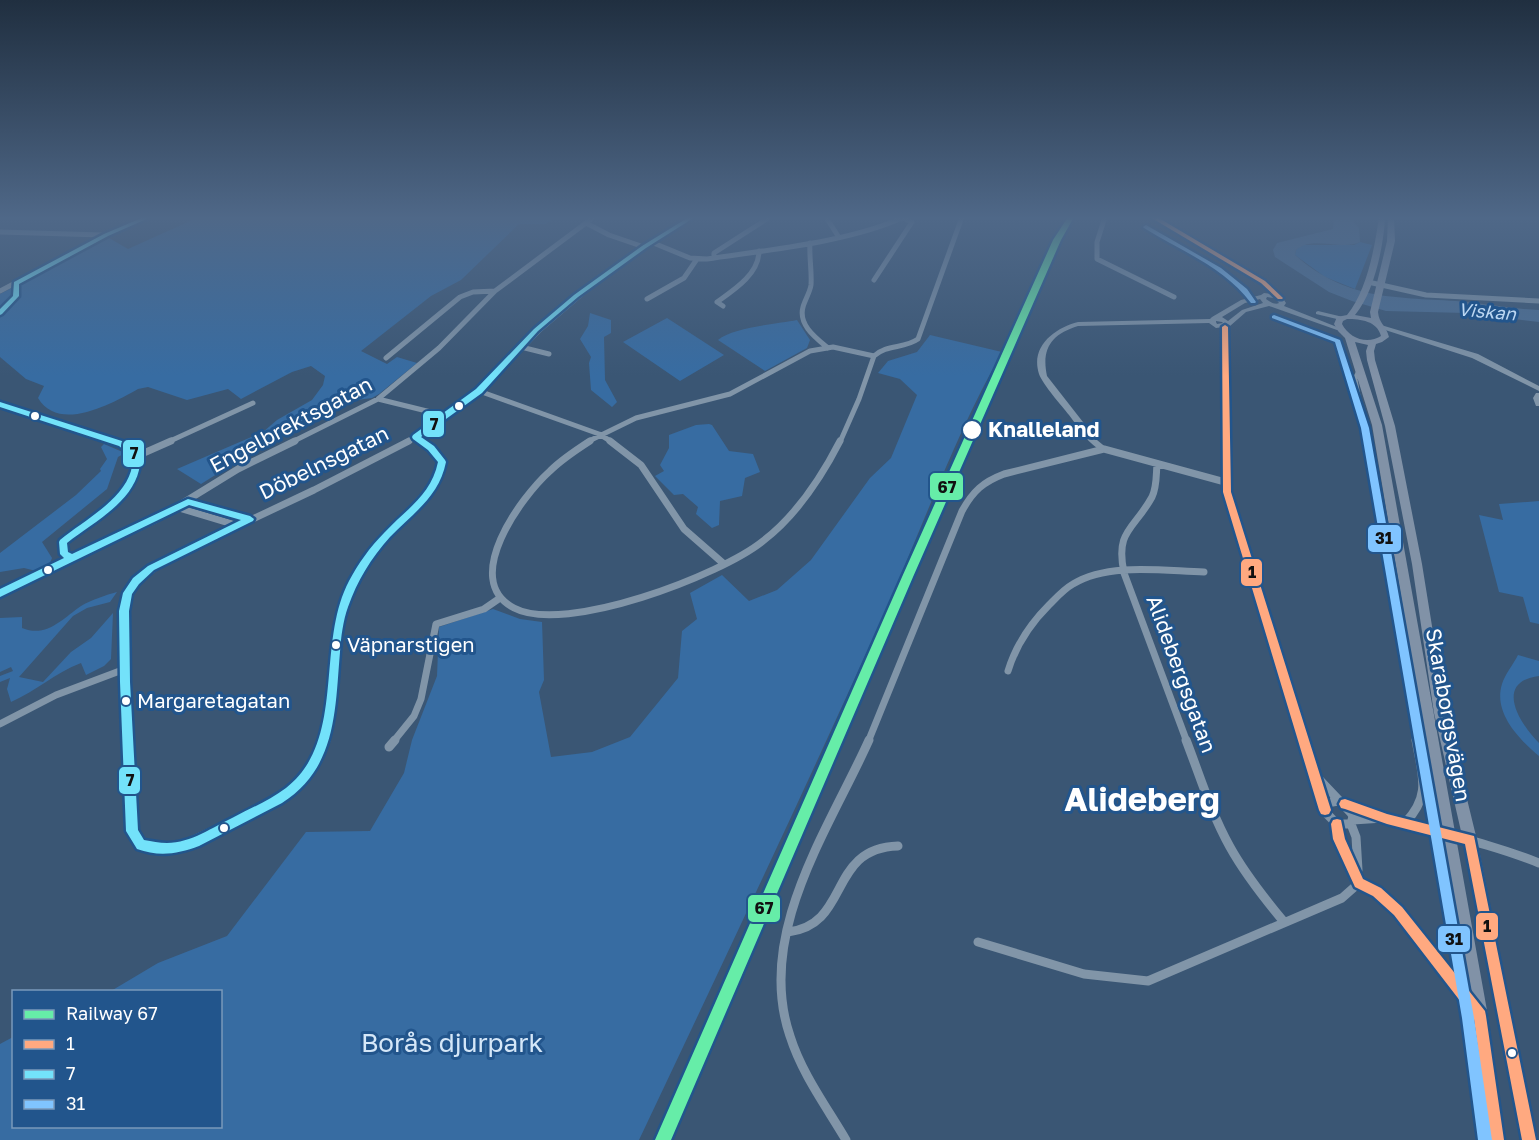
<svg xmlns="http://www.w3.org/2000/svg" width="1539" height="1140" viewBox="0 0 1539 1140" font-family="'Golos Text',sans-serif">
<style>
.green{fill:#376ca2}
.water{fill:#4c6f95}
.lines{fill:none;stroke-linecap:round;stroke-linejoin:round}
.minor-far2{stroke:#8195a8;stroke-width:5}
.minor-far1{stroke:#8195a8;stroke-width:7}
.minor{stroke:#8195a8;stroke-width:9}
.tertiary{fill:#8195a8;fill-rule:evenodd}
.primary{fill:#8192a7;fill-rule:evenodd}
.bus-1-casing{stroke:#22558c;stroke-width:5}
.bus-2-casing{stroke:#22558c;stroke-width:5}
.bus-3-casing{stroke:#22558c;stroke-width:5}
.bus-1{fill:#ffa980;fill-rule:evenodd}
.bus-2{fill:#73e2fa;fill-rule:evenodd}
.bus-3{fill:#80c4ff;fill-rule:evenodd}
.rail-1-casing{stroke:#22558c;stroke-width:5}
.rail-1{fill:#66eda8;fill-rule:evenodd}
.bus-dot{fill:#fff;stroke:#22558c;stroke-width:2}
.labels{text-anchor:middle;stroke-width:6;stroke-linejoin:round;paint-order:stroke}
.far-water-label{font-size:18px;font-style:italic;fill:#bcd7f2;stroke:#22558c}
.bus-label{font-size:20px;fill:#fff;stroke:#22558c;text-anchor:start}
.street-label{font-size:21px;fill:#fff;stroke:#22558c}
.stop-label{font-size:21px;font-weight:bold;fill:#fff;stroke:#22558c;text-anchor:start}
.near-park-label{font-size:26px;fill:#d5e7f8;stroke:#22558c}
.near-district-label{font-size:33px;font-weight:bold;fill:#fff;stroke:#22558c}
.line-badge{stroke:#22558c;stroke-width:2}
.pale-badge-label{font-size:16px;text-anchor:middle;font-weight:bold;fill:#111}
</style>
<rect width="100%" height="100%" fill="#3a5674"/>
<path class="green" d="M199 217H556L546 224H519L461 280 431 296 361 351 387 364 397 357 417 363 379 394 372 398 342 402 298 423 201 484 177 469 263 432 277 420 312 400 323 385 325 376 311 366 292 372 241 399 228 389 187 400 148 387 138 389C111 404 59 433 38 398L44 386 26 379 0 357V294L109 238 128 249Z
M1360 242 1372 245 1355 289 1325 277 1295 255 1296 250 1301 245H1354Z
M590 313 611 320V333L604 337 605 380 617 402 612 407 591 390 589 363 591 357 580 339 588 326Z
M667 318 724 355 680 381 623 342Z
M797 320 810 340 807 348 765 371 718 340C733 327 777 324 797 320Z
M930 335 1002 352C953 439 920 534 879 625 801 798 720 969 639 1140H0V1044L13 1037 14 1126H220V992L111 991 158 963 227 936 306 832 370 831 404 773 412 740 437 676 439 627 493 609 520 619 542 622 544 680 539 692 551 757 592 752 630 737 678 678 682 631 697 619 690 593 722 575 749 601 777 590 811 560 870 478 891 458 917 395 900 379 878 373 888 361 917 352Z
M709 424 712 425 729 451 753 454 760 472 745 478 742 496 720 501 719 525 712 528 696 514 698 507 683 494 674 495 655 476 664 471 660 465 669 448V435L696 425Z
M104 444 125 453 118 457 107 489 42 542 52 558 50 563 36 571 24 568 0 572V553L76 495 101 471 100 469 107 459 101 447Z
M1539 501V624L1530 622 1523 597 1499 592 1479 515 1503 520 1499 504Z
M117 592 110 602 87 608 73 616 19 677 43 682 71 652 91 638 113 613 111 659 104 666 86 675 81 663C55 673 36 691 11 702L7 689 10 678 0 682V676L13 671 11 667 0 672V618L22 617V628C47 638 62 619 81 606 91 600 106 595 117 592Z
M1518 655 1539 661V676C1493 682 1520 724 1539 743V756C1519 739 1493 713 1502 684 1505 674 1513 665 1518 655Z"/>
<path class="water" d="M1334 217H1349L1359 228 1360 242C1340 251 1313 235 1296 250L1295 255C1346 300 1393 297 1456 301 1484 303 1511 309 1539 310V322L1466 313 1386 311 1352 301 1329 292 1275 257 1273 250 1277 243 1333 229Z"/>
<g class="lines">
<path class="minor-far2" d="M826 217 838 236
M1105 217 1097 242V259L1174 297
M586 223 609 235 644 247
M0 232 103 235
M651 242 690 258 707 259C767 250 850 242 904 217
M810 243C809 257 812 271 811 285 810 292 805 300 803 307 798 325 816 338 828 348
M714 258V253L770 217
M874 280 912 222 903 218
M1368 282 1426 295 1539 301
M0 291 106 235 148 217
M647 299 684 278 697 259
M723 306 717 302C734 290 759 274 759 251
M1225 327 1227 379
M521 347 549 354
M874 356C887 344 904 349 918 339L962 217
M386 358 460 297 473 292 495 291
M1359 371 1355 379 1366 442
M479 391 599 434 612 442
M378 399 447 416
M0 404 116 442
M416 437 423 442
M416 437 460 406 493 377
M168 442 253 403
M292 442 378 399 439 348 495 291 594 217
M406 442 416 437
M587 442 636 418 730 394 810 351 833 347 874 356
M840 442 859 399 874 356"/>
<path class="minor-far1" d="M590 441C576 450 562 459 550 471 521 497 460 580 514 608 565 635 721 575 763 541 797 515 821 478 840 441
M610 441 641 465 684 529 724 564
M1365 441 1417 742
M137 456 171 441
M1157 464C1156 475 1157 487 1152 497 1134 530 1115 530 1124 573L1187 742
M188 502 250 519
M179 508 239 526
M72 559 64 554 63 542C90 518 138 497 137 456L122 444 111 441
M0 593 155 520 238 469 295 441
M1008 671C1016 645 1030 624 1049 605 1056 598 1064 589 1073 584 1109 562 1164 571 1204 572
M0 724 56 695 125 669
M129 742 124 611 125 600 132 585 164 561 314 490 409 441
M326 742 334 648 341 613 349 590 380 543 436 482 442 462 421 441
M393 742 414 716 421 699 436 624 484 609 500 598
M868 742 962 511C973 491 983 482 1004 474L1104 449 1225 482 1304 742"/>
<path class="minor" d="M129 740 132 831 141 845 166 849 178 847 269 805 303 780 318 760 326 740
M1186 740C1200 776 1211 813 1230 847 1245 874 1264 898 1284 922
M1304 740 1325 810
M389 747 395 740
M1315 775 1351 813 1353 816 1351 824H1337L1326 813 1327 803 1338 801
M1345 804C1409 827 1476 838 1539 863
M1353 820 1383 818
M1405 823C1432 795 1422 775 1416 740
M1351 824 1356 837 1358 870
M788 932C851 925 827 848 898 846
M978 942 1084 974 1148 981 1342 898 1359 883 1339 839 1337 824
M846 1140C826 1106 802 1074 790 1036 755 934 829 829 869 740"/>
<path class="tertiary" d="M689 217H695L639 254 589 291 541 332 496 379H490V375C552 310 613 264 689 217Z
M1150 217H1156L1182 234 1265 281 1282 297 1286 303 1284 306 1342 329 1341 330H1337L1269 306 1246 312 1230 326 1216 328 1209 323 1078 326C1052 334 1041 348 1047 376L1097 440 1108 449 1107 451 1104 452C1088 445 1079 428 1069 415 1062 406 1043 385 1039 374 1030 346 1055 328 1078 322L1210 319 1212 317 1241 300 1261 295 1264 293 1272 294 1261 283 1178 236ZM1267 297 1275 298 1279 303C1275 305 1270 302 1266 299ZM1260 299 1263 303 1242 310 1228 321 1222 317 1245 303ZM1216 321 1222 322 1223 323 1217 324 1216 322Z
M1318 311 1343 317 1344 318 1341 320 1316 314V312Z
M1381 325 1478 354 1539 386V391L1472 358 1379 328V326Z
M1536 393H1539V406H1536L1533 398Z"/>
<path class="primary" d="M1379 217H1385C1384 245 1374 293 1355 315L1371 318 1370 312 1387 241 1388 217H1394L1395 241 1378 312C1379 324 1386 325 1389 337L1382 342 1376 344 1374 351 1375 360 1395 426 1422 564 1446 713 1477 840 1537 1140H1521L1463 840 1434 713 1412 564 1385 426 1367 360 1366 351 1368 345 1355 342 1382 425 1488 1016 1505 1140H1489L1472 1016 1372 425 1345 338 1338 331 1334 324 1337 317 1347 315C1367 291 1375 246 1379 217ZM1347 319C1361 319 1377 321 1381 336 1367 345 1349 338 1342 324L1343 321Z"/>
<defs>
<path id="bus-1" d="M1150 217H1157L1265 281 1283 298 1282 299H1278L1261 283Z
M1225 325 1228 327 1231 492 1331 810 1329 814 1325 815 1321 814 1319 810 1223 492 1222 327Z
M1345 799 1387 814 1474 836 1536 1140H1522L1465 844 1387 824 1345 809 1341 808 1339 804 1341 800Z
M1337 819 1341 820 1345 839 1363 879 1381 888 1402 907 1485 1011 1486 1016 1504 1140H1490L1474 1019 1394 915 1373 896 1355 887 1333 839 1331 824 1333 820Z"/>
<path id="bus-2" d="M144 217H151L108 236 19 284V296L2 314 0 315V309L13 296 14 282 104 234Z
M689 217H695L646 248 578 297 538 331 482 393 421 437 434 446 445 460 446 462C439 497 413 513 390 537 371 558 357 581 348 607 343 621 341 637 340 652 335 710 337 768 282 803L199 846C178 854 159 857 137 849L126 831 120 682 119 611 123 593 133 578 148 566 241 520 189 505 0 597V589L64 558 60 554 59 542 60 540C83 521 122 501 131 471 132 467 132 461 133 457L119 446 0 407V402L125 442 141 456C140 461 140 466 139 470 131 504 92 523 67 543L68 552 72 554 188 499 250 516 254 519 253 521 154 570 139 584 132 594 129 611 130 682 138 830 144 840C152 841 159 843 167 843 191 843 213 827 234 817 251 808 270 800 286 788 347 740 315 646 349 581 358 564 370 547 384 533 405 510 431 496 438 462L428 450 413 439 412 437 413 435 476 389 534 329 574 295 642 246Z"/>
<path id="bus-3" d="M1146 225 1221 268 1247 289 1256 302 1255 303H1251C1224 267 1181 251 1144 228L1143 227Z
M1274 315 1340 340 1369 428 1474 1018 1492 1140H1478L1462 1018 1361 428 1335 342 1272 318V316Z"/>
</defs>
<use href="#bus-1" class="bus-1-casing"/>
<use href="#bus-2" class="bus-2-casing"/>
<use href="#bus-3" class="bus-3-casing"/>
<use href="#bus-1" class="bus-1"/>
<use href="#bus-2" class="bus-2"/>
<use href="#bus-3" class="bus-3"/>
<defs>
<path id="rail-1" d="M1068 217H1074L1061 240 913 577 671 1140H655L902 577 1053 240Z"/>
</defs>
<use href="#rail-1" class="rail-1-casing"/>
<use href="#rail-1" class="rail-1"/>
</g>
<linearGradient id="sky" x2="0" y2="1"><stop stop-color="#202f40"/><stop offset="0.58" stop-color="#4f6888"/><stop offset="1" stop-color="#4f6888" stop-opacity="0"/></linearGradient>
<rect width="1539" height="376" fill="url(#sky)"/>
<g class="bus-dot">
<circle cx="459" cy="406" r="5"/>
<circle cx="35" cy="416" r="5"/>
<circle cx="972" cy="430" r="10"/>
<circle cx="48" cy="570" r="5"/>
<circle cx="336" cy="645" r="5"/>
<circle cx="126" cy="701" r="5"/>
<circle cx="224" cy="828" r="5"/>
<circle cx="1512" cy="1053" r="5"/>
</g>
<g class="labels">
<g class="far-water-label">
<text transform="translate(1487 312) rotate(5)" y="6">Viskan</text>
</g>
<g class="bus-label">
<text x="347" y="652">Väpnarstigen</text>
<text x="137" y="708">Margaretagatan</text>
</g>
<g class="street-label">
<text transform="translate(291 425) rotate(-28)" y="7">Engelbrektsgatan</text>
<text transform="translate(324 463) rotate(-26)" y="7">Döbelnsgatan</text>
<text transform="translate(1181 674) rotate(70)" y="7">Alidebergsgatan</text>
<text transform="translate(1448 715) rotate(80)" y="7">Skaraborgsvägen</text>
</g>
<g class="stop-label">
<text x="988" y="437">Knalleland</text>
</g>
<g class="near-park-label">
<text x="452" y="1052">Borås djurpark</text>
</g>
<g class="near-district-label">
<text x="1142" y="811">Alideberg</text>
</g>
</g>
<g class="line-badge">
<rect x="422" y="410" width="23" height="28" rx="6" fill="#73e2fa"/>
<rect x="122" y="439" width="23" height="29" rx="6" fill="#73e2fa"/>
<rect x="929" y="472" width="35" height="29" rx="6" fill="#66eda8"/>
<rect x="1367" y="524" width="35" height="29" rx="6" fill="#80c4ff"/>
<rect x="1240" y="558" width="23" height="29" rx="6" fill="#ffa980"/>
<rect x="118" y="766" width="23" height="29" rx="6" fill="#73e2fa"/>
<rect x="747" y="894" width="34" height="29" rx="6" fill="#66eda8"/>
<rect x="1475" y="912" width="24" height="29" rx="6" fill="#ffa980"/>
<rect x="1437" y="925" width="34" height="28" rx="6" fill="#80c4ff"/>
</g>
<g class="pale-badge-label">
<text x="434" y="430">7</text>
<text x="134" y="459">7</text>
<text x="947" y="493">67</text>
<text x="1384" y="544">31</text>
<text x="1252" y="578">1</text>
<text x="130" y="786">7</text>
<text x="764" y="914">67</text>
<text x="1487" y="932">1</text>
<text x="1454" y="945">31</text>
</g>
<rect x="12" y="990" width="210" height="138" fill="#22558c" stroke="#7a99ba" stroke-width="1.5"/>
<rect x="24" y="1010" width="30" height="9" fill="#66eda8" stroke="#7a99ba" stroke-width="1.5"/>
<text x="66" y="1020" font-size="18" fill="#ffffff">Railway 67</text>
<rect x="24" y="1040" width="30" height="9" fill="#ffa980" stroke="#7a99ba" stroke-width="1.5"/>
<text x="66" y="1050" font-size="18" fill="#ffffff">1</text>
<rect x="24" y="1070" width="30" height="9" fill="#73e2fa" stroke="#7a99ba" stroke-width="1.5"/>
<text x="66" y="1080" font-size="18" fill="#ffffff">7</text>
<rect x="24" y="1100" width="30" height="9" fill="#80c4ff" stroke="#7a99ba" stroke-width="1.5"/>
<text x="66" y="1110" font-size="18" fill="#ffffff">31</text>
</svg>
